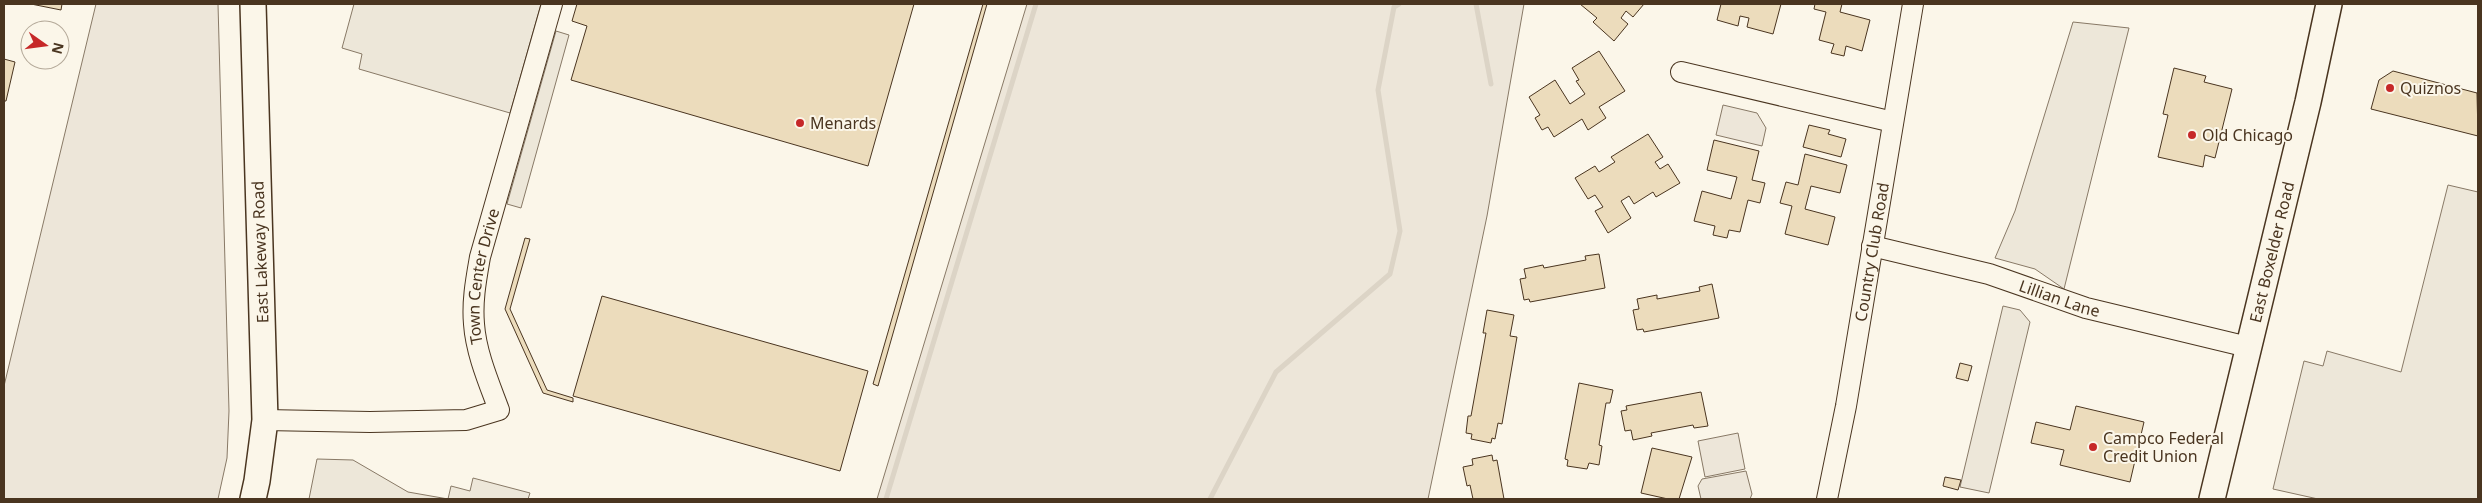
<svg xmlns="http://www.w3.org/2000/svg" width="2482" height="503" viewBox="0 0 2482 503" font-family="'Noto Sans',sans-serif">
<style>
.green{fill:#ede6d9;stroke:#887966}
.parking{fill:#ede7d9;stroke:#887966}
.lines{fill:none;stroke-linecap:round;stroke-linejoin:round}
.stream{stroke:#dcd4c6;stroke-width:5}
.building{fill:#ecdcbc;stroke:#4a3520}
.minor-casing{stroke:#4a3520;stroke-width:22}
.major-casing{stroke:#4a3520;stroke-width:28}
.minor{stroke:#fbf6e9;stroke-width:20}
.major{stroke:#fbf6e9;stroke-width:25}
.poi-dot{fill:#c62828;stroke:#fbf6e9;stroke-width:2}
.labels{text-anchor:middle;stroke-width:4;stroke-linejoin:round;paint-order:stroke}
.poi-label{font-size:16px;fill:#4a3520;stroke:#fbf6e9;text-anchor:start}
.street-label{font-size:16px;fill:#4a3520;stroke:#fbf6e9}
</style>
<rect width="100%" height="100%" fill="#fbf6e9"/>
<path class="green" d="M96 4H218L229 411 227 458 218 499H4V386Z
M1027 4H1524L1487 216 1428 499H877Z
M1723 105 1757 113 1766 128 1762 146 1716 135Z
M1738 433 1745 469 1705 477 1698 441Z
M1746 471 1752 494 1750 499H1701L1698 486 1702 479Z"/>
<path class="parking" d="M354 4H541L510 113 359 69 362 54 342 48Z
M2073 22 2129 28 2064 289 2035 269 1995 258 2015 211Z
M556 31 569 35 521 208 507 204Z
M2448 185 2478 192V499H2318L2273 489 2304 361 2323 366 2327 351 2401 372Z
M2003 306 2020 310 2030 322 1989 493 1960 487Z
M317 459 353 460 408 492 448 499 451 486 470 491 473 478 530 493 528 499H309Z"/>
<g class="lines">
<path class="stream" d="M1476 4 1491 84
M886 499 1036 4
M1210 499 1276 372 1390 274 1400 231 1378 90 1394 7 1399 4"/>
</g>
<path class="building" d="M31 4H62L61 10Z
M577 4H914L868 166 571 80 587 26 572 21Z
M983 4H987L878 386 873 384Z
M1580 4H1644L1633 17 1626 11 1621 18 1628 24 1614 41 1593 22 1597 18Z
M1721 4H1781L1773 34 1747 27 1749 18 1740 16 1738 26 1717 20Z
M1815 4H1842L1840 12 1870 20 1862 51 1846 46 1844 56 1831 53 1834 44 1819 40 1826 12 1814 9Z
M1599 51 1625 91 1599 107 1606 118 1588 130 1582 119 1554 137 1548 127 1542 130 1535 118 1540 115 1529 97 1555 80 1570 104 1585 94 1576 81 1579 80 1572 68Z
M4 59 15 62 6 101H4Z
M2174 68 2206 76 2204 82 2232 89 2215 158 2205 155 2203 167 2158 157 2168 115 2163 114Z
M2393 71 2477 93 2478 136 2371 109 2379 80Z
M1809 125 1830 130 1828 134 1846 139 1841 157 1803 147Z
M1648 134 1663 157 1655 162 1660 169 1668 164 1680 183 1656 197 1653 192 1634 204 1629 196 1621 201 1631 218 1608 233 1595 211 1603 207 1595 195 1588 199 1575 178 1595 166 1599 172 1615 162 1611 157Z
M1714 140 1759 151 1752 180 1765 183 1760 203 1748 200 1740 232 1729 230 1727 238 1713 235 1715 226 1694 221 1702 191 1731 199 1737 177 1707 170Z
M1805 154 1847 165 1840 193 1811 186 1805 209 1835 217 1828 245 1785 234 1792 206 1780 203 1786 182 1798 185Z
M525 238 530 239 510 309 547 390 573 398V402L543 393 505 309Z
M1599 254 1605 288 1530 302 1529 299 1524 300 1520 279 1526 278 1524 269 1543 265 1544 268 1586 260 1585 256Z
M1712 284 1719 318 1644 332 1643 329 1637 330 1633 310 1639 309 1637 299 1657 295V299L1700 291 1699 287Z
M602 296 868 371 840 471 573 396Z
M1487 310 1514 315 1510 336 1517 337 1502 424 1498 423 1495 439 1492 438 1491 443 1471 439 1472 434 1466 433 1468 416H1471L1486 333H1483Z
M1960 363 1972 366 1968 381 1956 378Z
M1579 383 1613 390 1610 403H1606L1599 445 1602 446 1599 465 1589 463 1587 469 1567 466 1568 460 1565 459Z
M1701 392 1708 426 1694 428 1693 425 1651 433 1652 436 1633 440 1631 430 1625 431 1621 411 1627 410 1626 406Z
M2076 406 2144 422 2130 482 2060 465 2064 450 2031 443 2036 422 2070 430Z
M1652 448 1692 457 1679 499H1668L1641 493Z
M1492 455 1493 461 1497 460 1504 499H1473L1470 485 1467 486 1463 467 1473 465 1472 459Z
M1945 477 1961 480 1958 490 1943 486Z"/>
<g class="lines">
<defs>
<g id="minor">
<path d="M1681 72 1893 122"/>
<path id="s1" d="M1872 246 1989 274 2086 308 2248 347"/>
<path id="s2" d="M265 420 370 422 466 420 499 410C489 383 476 353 474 324 472 301 476 280 480 257L552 4"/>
<path id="s3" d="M1827 499 1846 406 1913 4"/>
</g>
<g id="major">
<path d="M253 499 257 481 265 420 253 4"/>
<path id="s4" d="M2212 499 2308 102 2329 4"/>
</g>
</defs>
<use href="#minor" class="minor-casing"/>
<use href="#major" class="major-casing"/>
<use href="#minor" class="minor"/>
<use href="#major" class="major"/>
</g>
<g class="poi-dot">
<circle cx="2390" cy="88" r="5"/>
<circle cx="800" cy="123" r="5"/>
<circle cx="2192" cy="135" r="5"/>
<circle cx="2093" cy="447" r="5"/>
</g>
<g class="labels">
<g class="poi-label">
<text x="2400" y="94">Quiznos</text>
<text x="810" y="129">Menards</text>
<text x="2202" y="141">Old Chicago</text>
<text x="2103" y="444">Campco Federal<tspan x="2103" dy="18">Credit Union</tspan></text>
</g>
<g class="street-label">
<text transform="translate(260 252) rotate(-92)" y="6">East Lakeway Road</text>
<text dy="6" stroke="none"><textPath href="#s3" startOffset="251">Country Club Road</textPath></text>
<text dy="6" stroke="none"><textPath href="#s4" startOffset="254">East Boxelder Road</textPath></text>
<text dy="6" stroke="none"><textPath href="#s2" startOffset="374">Town Center Drive</textPath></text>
<text dy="6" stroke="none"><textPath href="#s1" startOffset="195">Lillian Lane</textPath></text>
</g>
</g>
<rect width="2482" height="503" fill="none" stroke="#4a3520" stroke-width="10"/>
<g transform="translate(45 45) rotate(104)"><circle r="24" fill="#fbf6e9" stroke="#b4a999"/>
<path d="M0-4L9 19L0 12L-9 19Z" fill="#c62828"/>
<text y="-8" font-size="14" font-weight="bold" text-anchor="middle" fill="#4a3520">N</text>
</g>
</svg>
